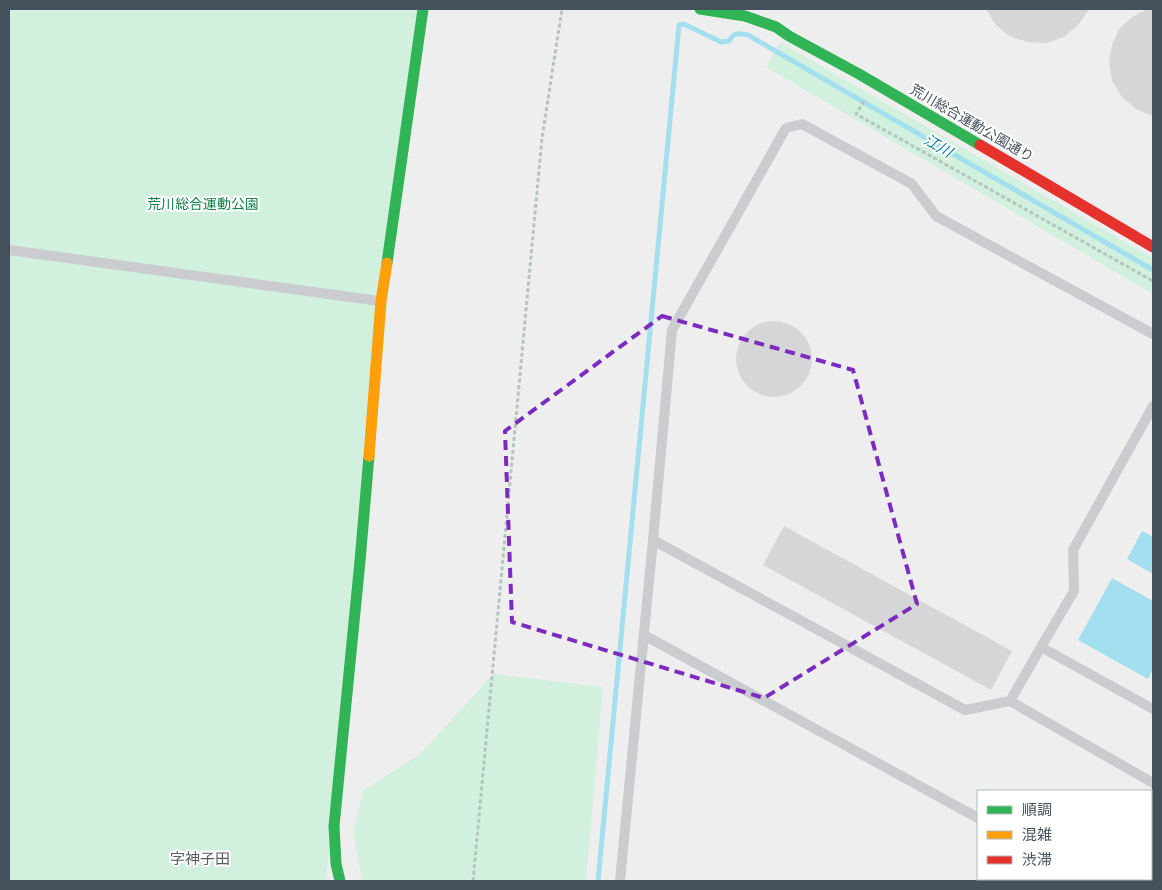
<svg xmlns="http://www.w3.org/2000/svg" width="1162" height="890" viewBox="0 0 1162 890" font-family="'Noto Sans','Noto Sans JP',sans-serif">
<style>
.green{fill:#d1f0dd}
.water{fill:#a3dfef}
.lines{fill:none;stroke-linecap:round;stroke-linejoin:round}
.stream{stroke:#a3dfef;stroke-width:5}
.building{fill:#d6d6d8}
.path{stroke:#b6c4bf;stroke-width:3;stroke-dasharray:4 2.5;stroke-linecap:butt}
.lane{stroke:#cacccf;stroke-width:10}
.fast{stroke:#30b455;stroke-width:11}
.slow{stroke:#ff9f0a;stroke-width:11}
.jam{stroke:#e5322d;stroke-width:11}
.marked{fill:none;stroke:#7b2cbf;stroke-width:4;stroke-dasharray:10 6;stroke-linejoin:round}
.labels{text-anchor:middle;stroke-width:4;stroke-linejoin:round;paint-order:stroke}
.street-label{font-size:14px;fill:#44505b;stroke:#fff}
.park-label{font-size:14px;fill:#11804a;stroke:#fff}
.water-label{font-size:15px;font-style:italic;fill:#057c9e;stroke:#fff}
.neighbourhood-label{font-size:15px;fill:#595d62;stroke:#fff}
</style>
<rect width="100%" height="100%" fill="#efeeee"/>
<path class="green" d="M9 9H419L326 881H9Z
M780 42 1153 258V294L766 67Z
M494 674 603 687 586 881H362L353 832 364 790 419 755Z"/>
<path class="water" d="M1142 531 1153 537V574L1127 559Z
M1112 578 1153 601V669L1148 679 1078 640Z"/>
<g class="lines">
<path class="stream" d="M598 881 679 25 684 24 721 42 729 41C734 32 738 33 748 35L1153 270"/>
</g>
<path class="building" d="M986 9H1089L1078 25 1064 37 1046 43 1027 42 1009 36 995 24Z
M1148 9H1153V116L1136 109 1122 97 1112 81 1109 62 1112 45 1119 29 1132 17Z
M736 359a38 38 0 1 1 76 0a38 38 0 1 1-76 0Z
M784 526 1012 651 991 690 763 565Z"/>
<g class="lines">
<path class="path" d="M864 101 856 114 1153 281
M473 881 542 138 562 9"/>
<path class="lane" d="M9 250 379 301
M1153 334 936 216 912 184 802 124 786 128 672 330 653 540 965 710 1010 701 1153 783
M644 635 978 818
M1041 647 1074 591 1073 550 1153 406
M1010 701 1041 647 1153 709
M1151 827 1153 822
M1090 879 1095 881
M620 881 653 540
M1120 881 1122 879"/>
<path class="fast" d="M700 9 745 16 776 27 789 36 859 74 980 145
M387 263 423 9
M340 881 336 864 334 826 360 561 369 456"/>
<path class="slow" d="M369 456 381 301 387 263"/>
<path class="jam" d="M980 145 1153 247"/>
</g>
<path class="marked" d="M662 316 853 370 917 604 764 698 512 622 505 431Z"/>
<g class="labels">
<g class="street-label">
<text transform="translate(972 123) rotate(30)" y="5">荒川総合運動公園通り</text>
</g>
<g class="park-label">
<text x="203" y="209">荒川総合運動公園</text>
</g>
<g class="water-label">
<text transform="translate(938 146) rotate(30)" y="5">江川</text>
</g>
<g class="neighbourhood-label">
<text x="200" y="864">字神子田</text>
</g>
</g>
<rect width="1162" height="890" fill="none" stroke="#44505b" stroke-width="20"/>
<rect x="977" y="790" width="175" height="90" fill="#ffffff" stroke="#b4b9bd"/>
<rect x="987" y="806" width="25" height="8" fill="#30b455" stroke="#b4b9bd"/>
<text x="1022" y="815" font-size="15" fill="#44505b">順調</text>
<rect x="987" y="831" width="25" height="8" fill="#ff9f0a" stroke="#b4b9bd"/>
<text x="1022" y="840" font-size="15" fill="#44505b">混雑</text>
<rect x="987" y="856" width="25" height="8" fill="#e5322d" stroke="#b4b9bd"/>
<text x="1022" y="865" font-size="15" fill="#44505b">渋滞</text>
</svg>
